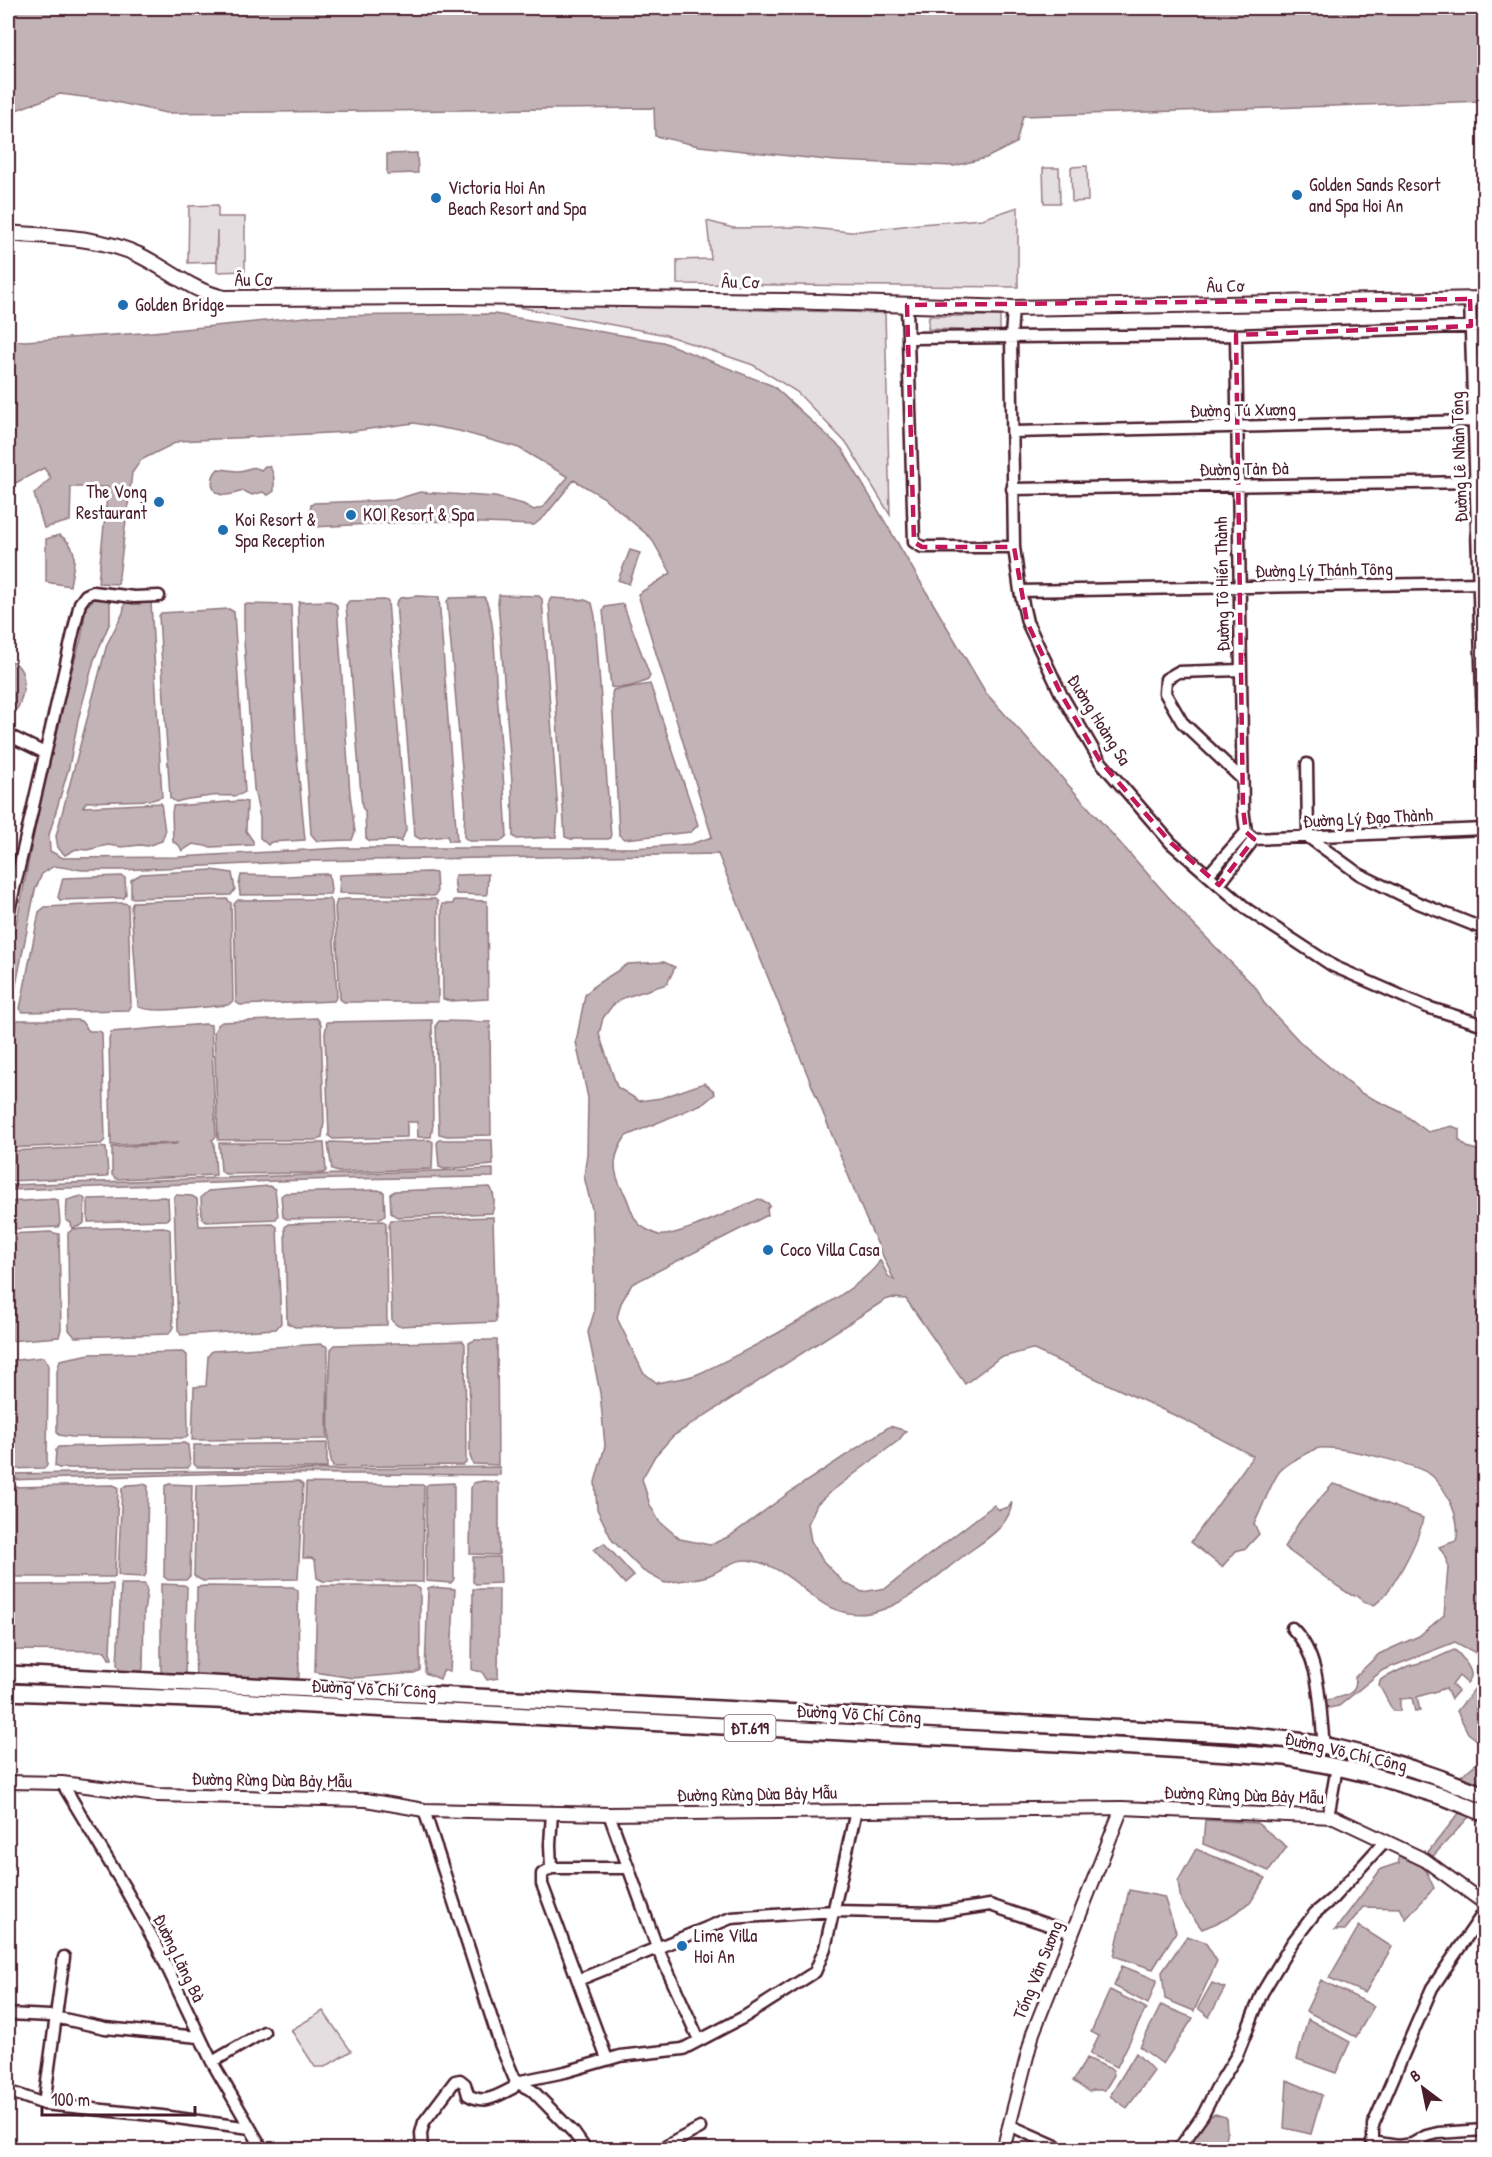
<svg xmlns="http://www.w3.org/2000/svg" width="1492" height="2157" viewBox="0 0 1492 2157" font-family="'Patrick Hand',sans-serif">
<style>
.green{fill:#e5dee0;stroke:#987e86;stroke-width:1.5}
.water{fill:#c1b3b6;stroke:#91787e;stroke-width:1.5}
.lines{fill:none;stroke-linecap:round;stroke-linejoin:round}
.minor-casing{stroke:#4a1f2b;stroke-width:15}
.tertiary-casing{stroke:#4a1f2b;stroke-width:16}
.secondary-casing{stroke:#4a1f2b;stroke-width:18}
.primary-casing{stroke:#4a1f2b;stroke-width:20}
.minor{stroke:#fff;stroke-width:10}
.tertiary{stroke:#fff;stroke-width:12}
.secondary{stroke:#fff;stroke-width:14}
.primary{stroke:#fff;stroke-width:15}
.marked{fill:none;stroke:#c2185b;stroke-width:4.5;stroke-dasharray:12 8;stroke-linejoin:round}
.poi-dot{fill:#1f6fb2;stroke:#fff;stroke-width:2}
.labels{text-anchor:middle;stroke-width:6;stroke-linejoin:round;paint-order:stroke}
.shield{fill:#fff;stroke:#80626b;stroke-width:1.5}
.shield-label{font-size:16px;font-weight:bold;fill:#4a1f2b}
.poi-label{font-size:18px;fill:#4a1f2b;stroke:#fff;text-anchor:start}
.street-label{font-size:18px;fill:#4a1f2b;stroke:#fff}
</style>
<rect width="100%" height="100%" fill="#fff"/>
<filter id="ink" filterUnits="userSpaceOnUse"><feTurbulence type="fractalNoise" baseFrequency=".0167" numOctaves="2"/><feDisplacementMap in="SourceGraphic" scale="12" xChannelSelector="R" yChannelSelector="G"/><feConvolveMatrix kernelMatrix="1 2 1 2 8 2 1 2 1" color-interpolation-filters="sRGB"/></filter>
<g filter="url(#ink)">
<path class="green" d="M1087 166 1088 201 1072 202 1071 167Z
M1043 168H1059L1060 203H1044Z
M218 205V217H245V271L217 272V231L216 262 188 263 189 206Z
M1018 207V287L677 284V260L711 259 707 221 733 228 801 227 851 232 920 224 982 219Z
M502 304 885 313 890 515 848 445 797 392 753 365 666 335Z
M929 316H1000V331L928 329Z
M323 2011 351 2051 325 2067H315L291 2030Z"/>
<path class="water" d="M8 8H1484V101L1023 116 1016 143 986 158 954 166 836 161 699 146 655 136 654 108 166 113 107 100 60 94 8 113Z
M417 153 418 173 387 174V154Z
M494 314 663 342 773 386 842 449 986 693 1189 920 1257 989 1264 1003 1302 1044 1361 1093 1401 1112 1428 1132 1452 1126 1459 1129V1140L1467 1147 1484 1152V1661L1474 1652 1455 1642 1383 1670 1339 1706 1329 1708 1325 1704 1326 1700C1334 1698 1352 1697 1355 1687 1356 1684 1355 1680 1355 1677L1379 1654 1419 1636 1444 1615 1448 1568 1447 1559 1439 1547 1456 1541C1462 1521 1447 1488 1431 1475 1417 1464 1339 1446 1320 1448 1312 1449 1286 1464 1280 1471 1273 1478 1260 1513 1254 1524L1259 1534 1246 1548 1236 1551 1222 1567 1191 1542 1253 1456 1187 1421 1032 1349 999 1358 965 1384 906 1299 892 1298 885 1300 673 1436 655 1456 642 1479 650 1505 659 1521 680 1539 710 1545 730 1536 793 1490 890 1426 906 1431 899 1440 828 1494 817 1504 808 1524 811 1541 823 1561 843 1582 862 1592 886 1588 994 1505 999 1510 1009 1507 1012 1502C1010 1528 981 1542 962 1557 920 1589 868 1641 814 1597 794 1581 775 1563 747 1560 734 1559 722 1570 710 1575 697 1580 679 1580 665 1583L643 1571 612 1540 597 1509 595 1482 605 1446 600 1393 588 1332 594 1313V1279L592 1209 584 1176 587 1154 588 1098 576 1042 585 995 595 985 628 964 664 962 675 967 667 984 623 998 612 1006 603 1018 599 1034 617 1087 639 1101 661 1098 704 1083 713 1090 715 1094 704 1103 626 1136C613 1155 611 1170 623 1191 630 1201 630 1215 639 1224 642 1227 654 1234 659 1235 676 1238 741 1206 759 1199L768 1203 770 1206 767 1209 768 1215 632 1284 621 1303 617 1318 643 1372 657 1383C670 1380 686 1379 698 1374 732 1359 867 1289 880 1260L888 1276 894 1280 866 1219 718 854 310 861 121 870H82L54 866 42 874 35 890 8 1025V960L22 896 42 790 67 686 81 639 86 607 96 597 110 600V622L94 660 78 720 69 767 49 835 50 851 63 858 179 857 342 848H634L691 844 712 837 638 594 671 573 651 538 603 497 574 480 545 516 534 525 428 521 314 527 309 520 311 505 314 503 394 500 420 492 495 497 523 504 534 510 543 507 568 477 519 448 459 431 414 423 347 432 179 441 141 460 132 473 118 584 98 583 108 487H71L70 521 44 528 34 494 51 478 44 468 8 487V340L25 341 142 333 316 316Z
M265 466H269C275 473 274 482 274 491L268 495 263 492 252 495 244 491C237 492 231 496 224 495 209 494 210 477 218 469 226 469 231 471 238 471 248 471 251 464 261 470Z
M59 535C82 548 73 564 70 586L46 582V539Z
M630 550 640 553 629 584 618 580Z
M499 595 539 596 542 599 558 812 556 837 517 839 513 836 512 782 498 602Z
M417 596 439 597 457 841H449L447 836 420 839 415 836 396 603 400 598Z
M484 597C494 611 495 660 496 679 500 731 504 784 507 836L501 841H469L464 837 465 802 447 601 450 598Z
M551 598 585 600 592 603 595 616 611 838 608 839H571L565 837 549 602Z
M383 600 388 601 406 830 401 842 398 840 370 841 366 838 365 811 362 807 346 605 349 601Z
M330 601 337 605 350 794 355 832 352 840 317 841 311 834 300 671 298 609 299 602Z
M125 602H151L162 797 152 800 86 802 83 807 161 803 165 832 162 841 147 846 140 845 122 847 108 845 87 850 76 849 65 855 58 848 56 836 107 644 123 613Z
M244 604 291 605 296 746 305 840 271 842 268 845 260 838V818L254 789 244 641Z
M623 604 650 676 648 680C638 685 623 689 611 687L603 611 605 607Z
M229 609 234 612 245 792C236 799 222 794 211 796 199 798 188 798 176 802L170 798 159 616 161 613Z
M8 659C11 661 17 664 19 667 30 681 20 711 8 721Z
M650 684 698 825 691 832 624 839 619 835 612 694 613 690Z
M241 801 247 802 246 831 253 841V845L211 847 193 844 182 851 179 845 173 842 172 813 173 806Z
M212 870 232 873 235 889 231 895 131 898V880L141 874Z
M429 872 436 873 437 893 434 896 339 893 340 875Z
M323 874H329L331 890 330 894 240 895 239 885 241 875 287 876Z
M488 874 487 895 456 894 454 878 456 875Z
M122 876 125 878 126 894 124 898 60 900 58 897 63 878Z
M227 899 231 903 233 1001 228 1005C212 1006 148 1015 138 1006L137 992 131 907 133 902Z
M329 899 332 902 337 995 334 1001 240 1005 236 1002 234 904 238 900Z
M346 899H435L438 902V1002H344L340 999 335 907 337 900Z
M454 900 487 901 488 999 450 1001 443 999 442 904H453Z
M123 903 128 904 131 1006 129 1010 23 1012 20 1009 39 912 45 907Z
M317 1018 321 1024 324 1122 322 1137 317 1140H218L214 1032 218 1025 222 1022Z
M17 1020H75L81 1021 89 1031H99L102 1033 105 1140 101 1144 8 1148V1052Z
M432 1020 433 1124 431 1137H418L417 1122H407V1137L333 1139 329 1136 325 1033 327 1022Z
M439 1021 490 1022 491 1135 447 1136 439 1134 436 1025Z
M205 1024 211 1025 216 1137 212 1140 214 1143 216 1175 117 1179 112 1175V1147L176 1144 177 1143 111 1145 109 1040 111 1032Z
M430 1140 433 1142 432 1169 338 1172 332 1170 328 1144 330 1142 356 1143Z
M439 1140H492L493 1165 444 1169 439 1167 437 1143Z
M219 1143H324L326 1171 323 1173 225 1174 221 1171Z
M99 1147 106 1148 108 1175 106 1177 8 1181V1151Z
M493 1169V1177L338 1179 8 1190V1185Z
M269 1186 275 1189 278 1215 276 1219 206 1222 202 1218 201 1197 208 1191Z
M490 1187C495 1194 495 1206 492 1213L397 1217 391 1213 390 1194 395 1191Z
M378 1190 384 1192 385 1216 380 1218 287 1219 283 1217 281 1196 285 1193Z
M176 1195 192 1196 197 1199 199 1226 273 1224 277 1227 281 1323 276 1329 181 1335 178 1330 174 1198Z
M81 1196 85 1199 84 1223 80 1226 72 1228 71 1223 66 1220 67 1200Z
M165 1197 168 1198 169 1217 167 1220 88 1222V1199Z
M53 1199 58 1200 60 1223 58 1227 8 1229V1202Z
M493 1217 496 1322 398 1326 392 1321 389 1225 391 1220Z
M383 1221 386 1223 387 1325 295 1327 287 1323 285 1227 288 1224Z
M164 1227 170 1230 173 1327 169 1334 75 1337 69 1330 68 1233 73 1229Z
M50 1232 59 1234 61 1329 59 1337 8 1341V1234Z
M475 1340H497L498 1465 473 1464 470 1456 469 1343Z
M463 1341 465 1344 466 1463 463 1465 333 1467C325 1452 330 1371 331 1349L335 1345Z
M321 1344 328 1347 327 1439 192 1440 194 1387 206 1386 208 1356 212 1351Z
M182 1352 187 1355 188 1436 185 1438 72 1437 59 1435 57 1432V1371L60 1360 90 1354Z
M44 1357 48 1365 47 1465 44 1468 8 1469V1361Z
M184 1443 188 1445 190 1464 188 1468H59L55 1466 56 1450 58 1447Z
M327 1443V1468L197 1467 194 1464V1445Z
M500 1467V1475L229 1473 8 1480V1474Z
M299 1481 303 1485 298 1579 203 1581 194 1576 196 1485Z
M483 1481 496 1482 499 1484V1555L470 1554 471 1488 473 1483Z
M306 1483 424 1485 423 1582 323 1581 317 1578 315 1560 311 1558H303Z
M454 1483V1579L451 1583 426 1581V1486L429 1484Z
M144 1484 148 1486 146 1574 144 1577 122 1576 118 1574 122 1488 127 1485Z
M169 1484 192 1485 190 1576 186 1580H168L164 1577 165 1486Z
M1333 1484 1348 1488 1423 1518C1420 1538 1392 1594 1374 1605L1363 1602 1358 1596 1351 1595 1337 1586 1284 1547 1300 1521Z
M113 1485 118 1487 115 1577H10L8 1559V1487Z
M604 1543 634 1576 625 1584 594 1550Z
M473 1557H500L501 1583 476 1584 473 1582Z
M113 1584 110 1652 112 1659H109L105 1651 8 1650V1587L11 1585Z
M121 1584H145L147 1592 144 1612 143 1668 141 1672 122 1674 117 1665Z
M161 1584 184 1585 187 1587 185 1677 166 1678 161 1672Z
M204 1586 293 1587 298 1591 299 1677 293 1680 196 1677C194 1647 197 1617 197 1587Z
M317 1586H414L420 1589V1670L414 1673 353 1678 315 1672Z
M431 1587 455 1589 450 1671H443L440 1679 425 1673 428 1588Z
M473 1589H499L498 1678 487 1680 482 1672 472 1670Z
M1454 1650C1459 1652 1471 1668 1471 1674 1472 1678 1469 1680 1467 1683L1459 1676 1452 1685 1458 1691 1451 1699 1446 1688 1417 1697 1420 1711 1415 1712 1412 1698 1400 1699V1711H1393L1379 1685 1380 1680 1408 1666 1434 1659Z
M1484 1677V1738L1477 1740 1468 1733 1457 1711Z
M1484 1757V1806L1480 1805 1424 1866 1434 1888 1406 1919 1400 1908 1363 1907 1345 1930H1335L1381 1869 1399 1863 1398 1852 1419 1863 1469 1801 1443 1791Z
M1205 1820 1257 1823 1287 1847 1269 1871 1203 1844Z
M1196 1849 1266 1878 1250 1903 1224 1920 1202 1929 1181 1901 1178 1881Z
M1129 1890 1164 1897 1176 1932 1153 1969 1114 1956Z
M1359 1926 1392 1947 1365 1993 1329 1978Z
M1187 1936 1205 1942 1217 1961 1194 2011 1165 1999 1162 1972Z
M1122 1966 1157 1980 1148 2004 1114 1986Z
M1321 1980 1374 2006 1356 2037 1306 2011Z
M1212 1983 1225 1988 1209 2017 1198 2008Z
M1110 1990 1146 2008 1117 2067 1090 2054 1099 2036 1091 2032Z
M1161 2005 1193 2018 1163 2064 1140 2047Z
M1308 2019 1350 2042 1336 2073 1297 2059Z
M1136 2053 1154 2071 1127 2108 1110 2096Z
M1087 2058 1113 2070 1114 2075 1105 2090H1093L1089 2092 1073 2081Z
M1287 2080 1322 2095 1311 2134 1284 2128Z
M1215 2114 1226 2117 1227 2131 1223 2147 1221 2149 1185 2150 1204 2119Z"/>
<g class="lines">
<defs>
<path id="minor" d="M1470 299 1484 759
M907 305 914 542 922 547H1014
M1013 308 1011 337 1014 547 1020 591 1027 622 1061 694 1100 761 1171 843 1248 910 1333 966 1427 1007 1484 1025
M1236 335 1243 808 1246 832 1254 839
M909 338 1236 335 1484 326
M1013 432 1474 421
M1012 489 1476 482
M1020 591 1484 583
M1240 670 1178 672 1166 679 1165 693 1182 722 1242 779
M8 735 45 753
M1307 764 1308 837 1359 874 1416 902 1484 929
M1254 839 1484 829
M1208 875 1246 832
M1219 885 1254 839
M8 915 80 603 86 595 93 592 134 597 159 596
M1292 1628C1322 1657 1319 1706 1324 1745
M62 1783 123 1885 157 1946 212 2062 263 2150
M424 1810 500 2044 516 2082 533 2091 574 2133 586 2150
M609 1814 657 1947 699 2040
M1328 1817 1337 1767
M551 1868 550 1845 552 1812
M578 1980 731 1918 834 1911 937 1913 990 1905 1072 1933
M8 2014 50 2016 105 2028 199 2037
M607 2059 542 1884V1874L551 1868H629
M212 2062 264 2032
M8 2091 44 2104 162 2116 250 2128
M44 2104 64 1957
M1009 2125 1065 2150
M1372 2142 1398 2146 1412 2144 1426 2136 1438 2133 1484 2130
M422 2150 421 2133 424 2122 455 2081 460 2080 465 2084 468 2095C485 2105 496 2096 513 2088L516 2082 565 2072 620 2056 683 2049 744 2017 815 1972 825 1948 856 1811
M659 2150 700 2128
M1178 2150 1203 2115 1216 2089 1237 2055 1262 1993 1292 1943 1315 1913 1333 1898 1384 1842
M1373 2150V2125L1432 1988 1484 1912"/>
<path id="tertiary" d="M8 1782 62 1783 157 1795 366 1800 424 1810 609 1814 1122 1808 1334 1817 1425 1860 1484 1903
M1003 2150 1033 2033 1122 1808"/>
<path id="secondary" d="M8 233C50 237 99 236 139 255 168 269 193 292 225 298L451 297 785 301 1013 308 1484 299"/>
<path id="primary" d="M8 1674 1231 1734C1261 1737 1292 1739 1322 1745 1377 1756 1432 1774 1484 1795
M8 1692 215 1700 1154 1748 1285 1757 1337 1767 1375 1776 1444 1797 1484 1813"/>
</defs>
<use href="#minor" class="minor-casing"/>
<use href="#tertiary" class="tertiary-casing"/>
<use href="#secondary" class="secondary-casing"/>
<use href="#primary" class="primary-casing"/>
<use href="#minor" class="minor"/>
<use href="#tertiary" class="tertiary"/>
<use href="#secondary" class="secondary"/>
<use href="#primary" class="primary"/>
</g>
</g>
<path class="marked" d="M1470 299 1471 326 1236 335 1243 808 1246 832 1254 839 1219 885 1171 843 1100 761 1061 694 1027 622 1014 547H922L914 542 907 305Z"/>
<g class="poi-dot">
<circle cx="1297" cy="195" r="6"/>
<circle cx="436" cy="198" r="6"/>
<circle cx="123" cy="305" r="6"/>
<circle cx="159" cy="502" r="6"/>
<circle cx="351" cy="515" r="6"/>
<circle cx="223" cy="530" r="6"/>
<circle cx="768" cy="1250" r="6"/>
<circle cx="682" cy="1946" r="6"/>
</g>
<g class="labels">
<rect class="shield" x="724.5" y="1715" width="51" height="26" rx="4.5"/>
<g class="shield-label">
<text x="750" y="1734">ĐT.619</text>
</g>
<g class="poi-label">
<text x="1309" y="191">Golden Sands Resort<tspan x="1309" dy="21">and Spa Hoi An</tspan></text>
<text x="448" y="194">Victoria Hoi An<tspan x="448" dy="21">Beach Resort and Spa</tspan></text>
<text x="135" y="311">Golden Bridge</text>
<text x="147" y="498" text-anchor="end">The Vong<tspan x="147" dy="21">Restaurant</tspan></text>
<text x="363" y="521">KOI Resort &amp; Spa</text>
<text x="235" y="526">Koi Resort &amp;<tspan x="235" dy="21">Spa Reception</tspan></text>
<text x="780" y="1256">Coco Villa Casa</text>
<text x="694" y="1942">Lime Villa<tspan x="694" dy="21">Hoi An</tspan></text>
</g>
<g class="street-label">
<text x="253" y="286">Âu Cơ</text>
<text transform="translate(740 282) rotate(1)" y="6">Âu Cơ</text>
<text transform="translate(1225 286) rotate(-1)" y="6">Âu Cơ</text>
<text transform="translate(1243 410) rotate(-1)" y="6">Đường Tú Xương</text>
<text transform="translate(1459 457) rotate(-92)" y="6">Đường Lê Nhân Tông</text>
<text transform="translate(1244 469) rotate(-1)" y="6">Đường Tản Đà</text>
<text transform="translate(1324 570) rotate(-1)" y="6">Đường Lý Thánh Tông</text>
<text transform="translate(1222 584) rotate(-91)" y="6">Đường Tô Hiến Thành</text>
<text transform="translate(1099 720) rotate(58)" y="6">Đường Hoàng Sa</text>
<text transform="translate(1368 818) rotate(-3)" y="6">Đường Lý Đạo Thành</text>
<text transform="translate(374 1689) rotate(3)" y="6">Đường Võ Chí Công</text>
<text transform="translate(859 1714) rotate(3)" y="6">Đường Võ Chí Công</text>
<text transform="translate(1346 1752) rotate(13)" y="6">Đường Võ Chí Công</text>
<text transform="translate(272 1780) rotate(1)" y="6">Đường Rừng Dừa Bảy Mẫu</text>
<text transform="translate(757 1794) rotate(-1)" y="6">Đường Rừng Dừa Bảy Mẫu</text>
<text transform="translate(1244 1795) rotate(2)" y="6">Đường Rừng Dừa Bảy Mẫu</text>
<text transform="translate(179 1958) rotate(64)" y="6">Đường Lăng Bà</text>
<text transform="translate(1038 1970) rotate(-68)" y="6">Tống Văn Sương</text>
</g>
</g>
<rect width="1492" height="2157" fill="none" stroke="#fff" stroke-width="30"/>
<rect x="15" y="15" width="1462" height="2127" fill="none" stroke="#4a1f2b" stroke-width="2" filter="url(#ink)"/>
<g transform="translate(1423 2088) rotate(328)" stroke="#ffffff" stroke-width="4.5" paint-order="stroke">
<path d="M0-4.5L10 22L0 15L-10 22Z" fill="#4a1f2b"/>
<text y="-9" font-size="16" font-weight="bold" text-anchor="middle" fill="#4a1f2b">B</text>
</g>
<path d="M42 2106v9h153v-9" fill="none" stroke="#4a1f2b" stroke-width="3"/>
<text x="51" y="2106" font-size="18" fill="#4a1f2b" stroke="#ffffff" stroke-width="4.5" paint-order="stroke">100 m</text>
</svg>
